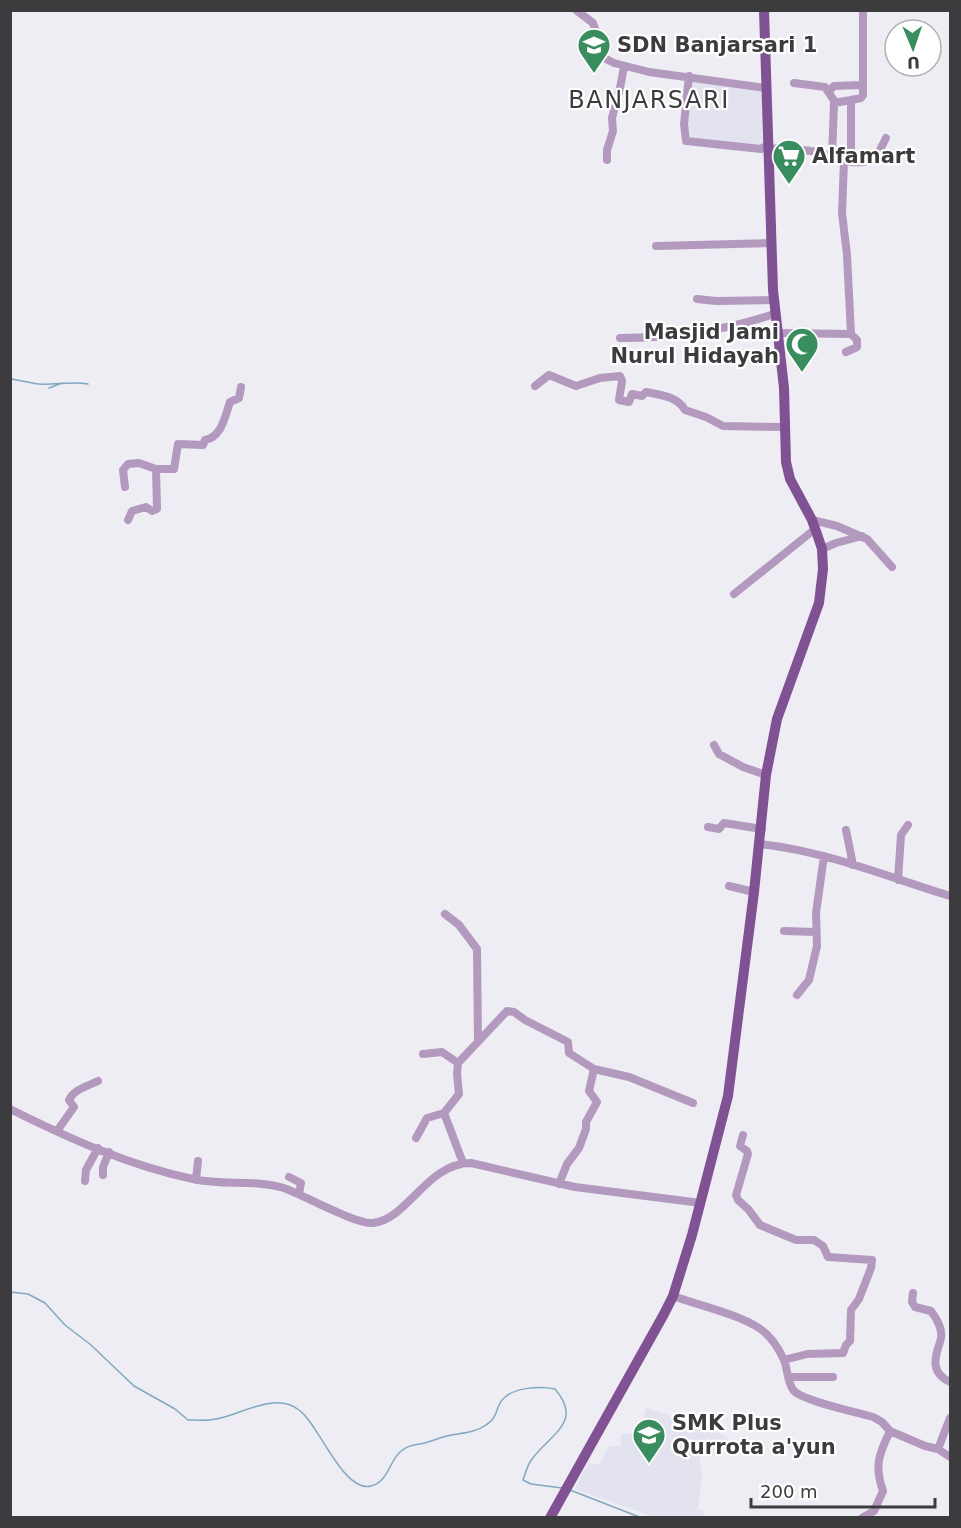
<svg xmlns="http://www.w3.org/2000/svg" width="961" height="1528" viewBox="0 0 961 1528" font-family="'DejaVu Sans',sans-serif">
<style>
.built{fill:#e3e2ef}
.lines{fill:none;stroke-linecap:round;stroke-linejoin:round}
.stream{stroke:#81a8c0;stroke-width:1.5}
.minor{stroke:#b399be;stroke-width:8}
.major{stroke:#805193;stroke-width:10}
.labels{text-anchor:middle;stroke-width:4.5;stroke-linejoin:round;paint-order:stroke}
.poi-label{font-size:21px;font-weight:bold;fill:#3c3c3e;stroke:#fff;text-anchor:start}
.quarter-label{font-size:24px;letter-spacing:1.5px;fill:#3c3c3e;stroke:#fff}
</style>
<rect width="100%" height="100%" fill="#eeedf3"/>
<path class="built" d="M690 79 763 89 766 145 761 148 691 140 688 126Z
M646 1408 687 1421 728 1437 722 1451 719 1450 715 1457 702 1453 699 1462 702 1473 698 1509 705 1511 703 1517H655L575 1489 588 1463 599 1465 608 1447 621 1445V1434L638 1433Z"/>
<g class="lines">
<path class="stream" d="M10 379C20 380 30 383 39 384 56 385 72 381 88 384
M49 388 62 383
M10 1292 28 1294 45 1303 65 1325 91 1345 134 1386 175 1409 188 1420C197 1420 207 1421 216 1419 241 1415 275 1391 299 1410 319 1424 343 1493 371 1486 388 1482 389 1462 400 1452 407 1445 415 1445 425 1443 432 1441 439 1438 447 1436 460 1433 475 1433 486 1425 499 1417 495 1407 503 1399 514 1387 540 1386 555 1389 585 1424 547 1435 530 1462 527 1467 525 1474 523 1480L531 1484 562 1488
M570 1490 642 1518"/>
<path class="minor" d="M576 10 593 23 598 38 600 52 604 58 614 63 649 72 766 88
M689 76 684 124 686 141 761 149 769 144
M794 83 825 87 835 102
M829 91 834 86 863 85
M769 148C785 149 801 149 816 152 838 156 852 169 876 158L886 138
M832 157 834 103 851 100
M607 160V150L613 131 612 118 620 88 624 67
M851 162V100L861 98 863 95V10
M656 246 772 243
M697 299 716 301 773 300
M778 333 851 334 847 255 842 213 844 161
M620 338C673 338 724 331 774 314
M846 352 857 347V340L851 334
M535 386 549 375 576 386 600 378 620 376 622 381 619 400 629 402 632 394 642 396 646 392C660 395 677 396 685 410L706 417 723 426 785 427
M125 487 123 470 128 464 139 463 156 469H174L178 444 203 445 205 440C222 437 225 416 230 402L239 398 241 387
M128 520 132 511 146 507 152 511 157 509 156 469
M812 520 837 526 867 539 892 567
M822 549 836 543 862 536
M734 594 815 529
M714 745 719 754 743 767 766 775
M708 827 719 829 724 823 762 829
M846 830 853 865
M760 844C825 851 888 877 950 896
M898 880 901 835 908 825
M729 886 754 892
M445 914 459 925 477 949 478 1041
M784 931 816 932
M797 995 809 980 817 946 816 913 824 856
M423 1054 442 1052 458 1063
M10 1109C68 1138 130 1166 193 1179 224 1186 254 1179 284 1188 303 1195 357 1225 373 1223 408 1219 427 1163 471 1163L575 1187 701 1203
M57 1131 74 1107 69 1100C74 1089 88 1086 98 1081
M743 1135 740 1146 747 1151 748 1154 736 1195 738 1200 748 1209 760 1225 796 1240H814L823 1246 828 1257 872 1260 871 1268 859 1299 851 1310 850 1341 846 1345 843 1353 807 1354 784 1360
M416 1138 427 1118 444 1113
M463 1163 444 1113 459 1094 457 1074 458 1063 507 1011 514 1012 525 1020 568 1042 569 1053 594 1069 629 1077 693 1103
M103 1175V1167L109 1152
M289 1177 301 1183 299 1194
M196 1180 198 1161
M85 1181 86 1170 98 1148
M559 1184 567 1164 579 1148 586 1129V1122L597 1102 589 1091 594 1069
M913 1293 912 1302 915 1307 931 1311C937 1319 944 1332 940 1342 934 1359 931 1373 950 1382
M673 1296C698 1305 737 1314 759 1328 770 1335 779 1349 784 1360 788 1370 787 1383 794 1391 804 1401 856 1412 873 1417L882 1422 890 1431 925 1446 938 1449 950 1457
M789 1377H833
M938 1449 950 1418
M862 1518 874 1511 883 1491C874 1466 879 1454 890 1431"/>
<path class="major" d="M550 1518 664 1314 673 1296 692 1235 728 1096 754 892 766 775 777 719 819 603 823 569 822 549 817 534 812 520 790 479 786 462 784 388 773 290 764 10"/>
</g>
<defs>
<symbol id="school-pin" viewBox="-11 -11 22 30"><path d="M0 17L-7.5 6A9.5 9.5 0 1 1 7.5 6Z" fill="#3a8d5e" stroke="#fff"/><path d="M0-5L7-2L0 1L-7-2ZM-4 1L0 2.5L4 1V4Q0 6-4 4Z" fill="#fff"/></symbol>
<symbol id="supermarket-pin" viewBox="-11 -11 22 30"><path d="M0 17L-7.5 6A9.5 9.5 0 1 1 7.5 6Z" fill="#3a8d5e" stroke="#fff"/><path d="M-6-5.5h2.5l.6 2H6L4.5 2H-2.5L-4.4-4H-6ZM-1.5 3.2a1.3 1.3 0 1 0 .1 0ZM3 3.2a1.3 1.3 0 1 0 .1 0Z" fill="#fff"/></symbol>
<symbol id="mosque-pin" viewBox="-11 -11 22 30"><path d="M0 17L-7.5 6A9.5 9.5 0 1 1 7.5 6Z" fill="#3a8d5e" stroke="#fff"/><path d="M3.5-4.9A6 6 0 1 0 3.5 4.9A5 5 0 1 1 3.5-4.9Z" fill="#fff"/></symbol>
</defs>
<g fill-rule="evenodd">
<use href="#school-pin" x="575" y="26" width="38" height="52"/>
<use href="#supermarket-pin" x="770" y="137" width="38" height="52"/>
<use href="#mosque-pin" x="783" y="325" width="38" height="52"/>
<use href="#school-pin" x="630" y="1416" width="38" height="52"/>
</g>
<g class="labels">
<g class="poi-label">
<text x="617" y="52">SDN Banjarsari 1</text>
<text x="812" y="163">Alfamart</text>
<text x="779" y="339" text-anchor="end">Masjid Jami<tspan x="779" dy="24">Nurul Hidayah</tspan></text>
<text x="672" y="1430">SMK Plus<tspan x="672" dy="24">Qurrota a'yun</tspan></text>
</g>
<g class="quarter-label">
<text x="649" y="108">BANJARSARI</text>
</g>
</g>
<rect width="961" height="1528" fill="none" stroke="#3c3c3e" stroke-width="24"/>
<g transform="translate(913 48) rotate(178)"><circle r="28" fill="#ffffff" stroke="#b1b1b2" stroke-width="1.5"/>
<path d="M0-4.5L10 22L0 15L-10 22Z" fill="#3a8d5e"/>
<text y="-9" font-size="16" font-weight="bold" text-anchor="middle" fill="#3c3c3e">U</text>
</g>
<path d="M751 1498v9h184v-9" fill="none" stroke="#3c3c3e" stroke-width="3"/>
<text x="760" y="1498" font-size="18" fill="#3c3c3e" stroke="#ffffff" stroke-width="4.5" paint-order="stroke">200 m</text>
</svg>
